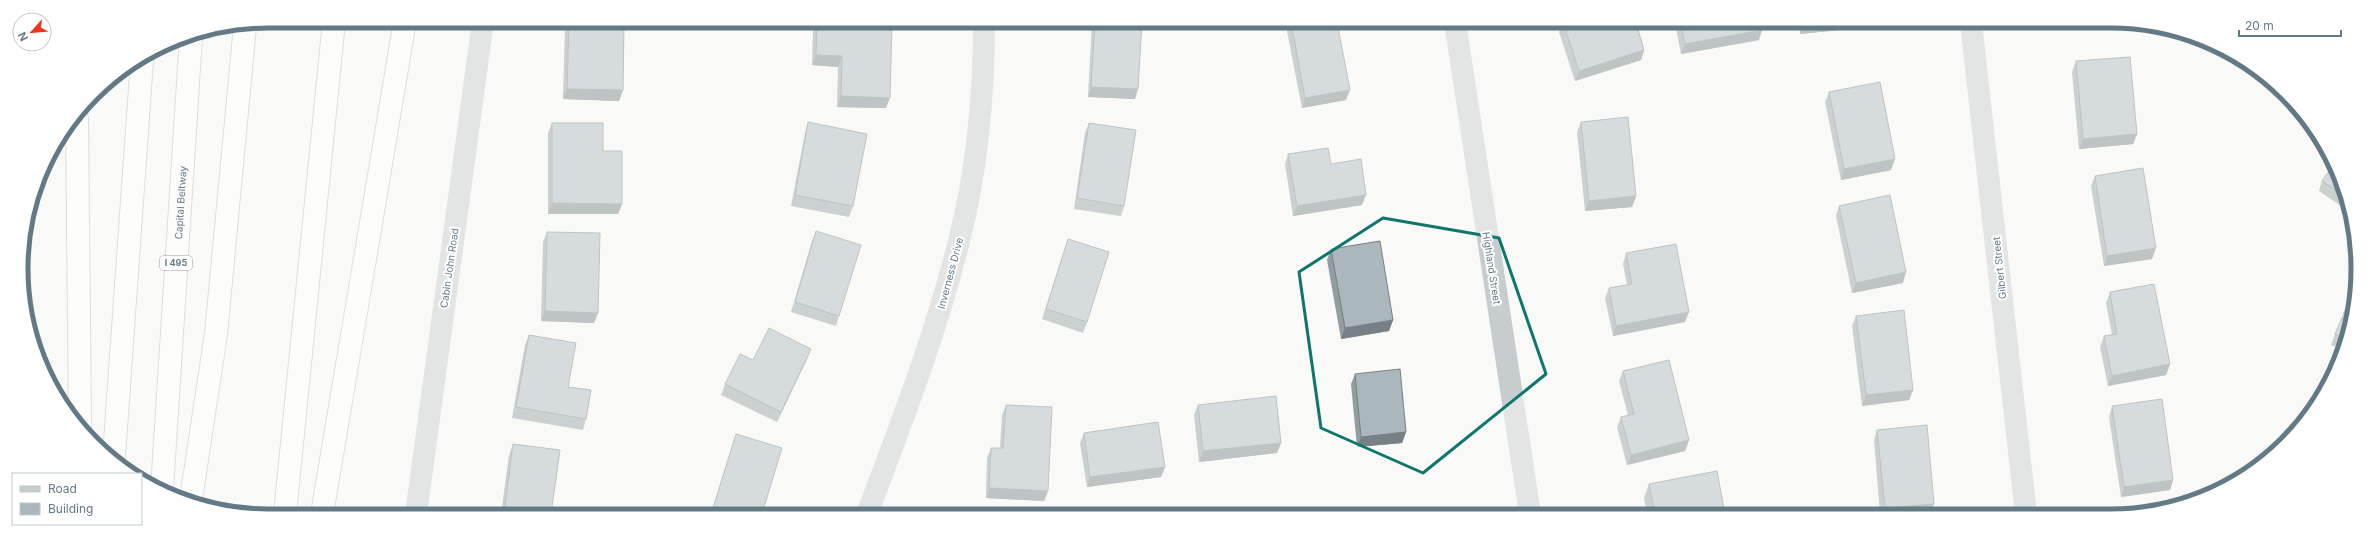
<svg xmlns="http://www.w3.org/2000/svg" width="2379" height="537" viewBox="0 0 2379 537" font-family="Inter,sans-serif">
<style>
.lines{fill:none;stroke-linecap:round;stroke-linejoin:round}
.motorway-casing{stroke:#b9bec1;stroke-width:24}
.minor{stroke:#c7cccf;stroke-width:22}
.motorway{stroke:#fff;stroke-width:22}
.wall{fill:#929da2}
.shaded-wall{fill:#778084}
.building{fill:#aab7bc;stroke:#778084}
.marked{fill:none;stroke:#0f766e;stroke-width:3;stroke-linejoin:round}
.labels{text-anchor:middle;stroke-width:4;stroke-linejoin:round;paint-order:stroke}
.shield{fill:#fff;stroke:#91a2aa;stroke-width:1}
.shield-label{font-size:9px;font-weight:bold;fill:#627a85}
.street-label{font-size:10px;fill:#627a85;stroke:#fff}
.rim{fill:none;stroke:#627a85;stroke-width:5}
</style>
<rect width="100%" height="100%" fill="#f9f9f7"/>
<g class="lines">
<defs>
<g id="motorway">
<path d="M77 119 80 427"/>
<path d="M114 456 142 60"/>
<path id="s1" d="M162 489 191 36"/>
<path d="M191 499 216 334 245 26"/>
<path d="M285 514 334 21"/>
<path d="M322 514 405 21"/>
</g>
</defs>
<use href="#motorway" class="motorway-casing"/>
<path class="minor" d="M1455 22 1530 514
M1971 23 2026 514
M416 514 483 21
M867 514C901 424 936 334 959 241 977 171 984 94 984 22"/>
<use href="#motorway" class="motorway"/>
</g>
<path class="wall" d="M567 21H624L623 90 619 101 563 99 565 27Z
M816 22H852L886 108 837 107 838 67 812 65 813 31Z
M1092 22H1142L1135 99 1088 97Z
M1288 22H1337L1346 100 1302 108 1286 26Z
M1562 22 1636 23 1644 50 1641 60 1575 81 1559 32Z
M1675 23H1761L1759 40 1681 54Z
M1799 23H1880L1879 26 1800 34Z
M2076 61 2137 134 2133 144 2079 149 2072 72Z
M1829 92 1891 170 1841 180 1825 102Z
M808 122 853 206 849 217 791 206 805 133Z
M1581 122 1636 196 1632 207 1585 211 1577 132Z
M552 123 603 151 622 204 618 214H548V133Z
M1089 123 1124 206 1121 216 1074 209 1085 133Z
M1288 154 1331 164 1362 205 1293 216 1285 164Z
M2331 168 2350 205V212L2319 191 2322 181Z
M2095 176 2152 259 2104 266 2091 186Z
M1839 206 1903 283 1852 293 1836 216Z
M816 231 839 316 836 326 791 312 812 241Z
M547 232 594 323 541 321 543 242Z
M1068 239 1087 322 1083 333 1042 319Z
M1331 249 1393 320 1389 331 1341 339 1327 260Z
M1626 253 1685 322 1613 336 1605 298 1609 288 1627 285 1623 264Z
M2110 292 2170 364 2166 375 2108 386 2100 347 2104 336 2112 335 2106 303Z
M2356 301 2341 349 2331 345 2335 334Z
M1856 316 1913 390 1909 400 1862 406 1852 326Z
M529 335 568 387 586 419 583 430 512 418 525 345Z
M807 359 777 422 721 395 725 384 753 360Z
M1623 371 1689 440 1685 451 1627 465 1617 427 1621 417 1628 415 1619 381Z
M1355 374 1406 432 1402 443 1357 447 1351 384Z
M1006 405 1048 491 1044 501 986 498 987 458 991 448H1000L1002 415Z
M1198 405 1281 443 1277 453 1199 462 1194 415Z
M2112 406 2173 480 2170 490 2121 497 2109 417Z
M1877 430 1930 514H1880L1874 440Z
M1084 433 1165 467 1161 477 1087 487 1080 443Z
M736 434 762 514H711Z
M513 444 551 514H501L509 455Z
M1649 484 1725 514H1647L1644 498Z"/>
<path class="shaded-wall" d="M1815 23H1880L1879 26 1800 34 1804 24Z
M1762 30 1759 40 1681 54 1685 44Z
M1644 50 1641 60 1575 81 1579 71Z
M816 55 842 56 838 67 812 65Z
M1091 87 1138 89 1135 99 1088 97Z
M567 89 623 90 619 101 563 99Z
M1350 90 1346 100 1302 108 1305 98Z
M841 96 890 98 886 108 837 107Z
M2137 134 2133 144 2079 149 2083 139Z
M1895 159 1891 170 1841 180 1844 169Z
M1366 195 1362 205 1293 216 1297 206Z
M1636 196 1632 207 1585 211 1589 201Z
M552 203 622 204 618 214H548Z
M2156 248 2152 259 2104 266 2107 256Z
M1906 272 1903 283 1852 293 1856 283Z
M545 311 598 313 594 323 541 321Z
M1689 312 1685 322 1613 336 1616 326Z
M1393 320 1389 331 1341 339 1345 328Z
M811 349 807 359 777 422 781 412Z
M2170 364 2166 375 2108 386 2112 376Z
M1913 390 1909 400 1862 406 1866 395Z
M1406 432 1402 443 1357 447 1361 437Z
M1689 440 1685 451 1627 465 1631 455Z
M1281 443 1277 453 1199 462 1203 451Z
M1165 467 1161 477 1087 487 1090 477Z
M2173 480 2170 490 2121 497 2124 487Z
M989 488 1048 491 1044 501 986 498Z
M1934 504 1930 514H1883L1885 508Z"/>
<path class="building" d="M569 21H624L623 90 567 89Z
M817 22H852L892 23 890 98 841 96 842 56 816 55Z
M1095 22H1142L1138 89 1091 87Z
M1291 22H1337L1350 90 1305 98Z
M1563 22 1636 23 1644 50 1579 71Z
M1681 23H1761L1762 30 1685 44Z
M1804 23H1815L1804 24Z
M2130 57 2137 134 2083 139 2076 61Z
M1880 82 1895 159 1844 169 1829 92Z
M1628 117 1636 196 1589 201 1581 122Z
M808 122 867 134 853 206 795 195Z
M552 123H603V151H622V204L552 203Z
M1089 123 1136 130 1124 206 1077 198Z
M1328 148 1331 164 1361 159 1366 195 1297 206 1288 154Z
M2143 168 2156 248 2107 256 2095 176Z
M2331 168 2346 196 2322 181Z
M1890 195 1906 272 1856 283 1839 206Z
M816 231 861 245 839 316 795 302Z
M547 232 600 233 598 313 545 311Z
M1068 239 1109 252 1087 322 1046 309Z
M1380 241 1393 320 1345 328 1331 249Z
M1676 244 1689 312 1616 326 1609 288 1632 284 1626 253Z
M2154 284 2170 364 2112 376 2104 336 2117 334 2110 292Z
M2355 287 2356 301 2344 339 2335 334Z
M1904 310 1913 390 1866 395 1856 316Z
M769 328 811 349 781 412 725 384 740 354 753 360Z
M529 335 576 343 568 387 591 390 586 419 516 407Z
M1669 360 1689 440 1631 455 1621 417 1634 414 1623 371Z
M1400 369 1406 432 1361 437 1355 374Z
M1276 396 1281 443 1203 451 1198 405Z
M2162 399 2173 480 2124 487 2112 406Z
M1006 405 1052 407 1048 491 989 488 991 448H1003Z
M1158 422 1165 467 1090 477 1084 433Z
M1927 425 1934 504 1885 508 1877 430Z
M736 434 782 448 762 514H733L713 508Z
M513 444 560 450 551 514H504Z
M1717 471 1725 514H1655L1649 484Z"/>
<path d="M0 0H2379V537H0ZM1383 218 1499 238 1546 374 1423 473 1321 428 1299 272Z" fill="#f9f9f7" fill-opacity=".55" fill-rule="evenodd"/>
<path class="marked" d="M1383 218 1499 238 1546 374 1423 473 1321 428 1299 272Z"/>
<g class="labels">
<rect class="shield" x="160" y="256" width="32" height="14" rx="3"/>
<g class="shield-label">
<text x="176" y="266">I 495</text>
</g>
<g class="street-label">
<text dy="4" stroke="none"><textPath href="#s1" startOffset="287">Capital Beltway</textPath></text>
<text transform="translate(449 268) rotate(-82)" y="4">Cabin John Road</text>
<text transform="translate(1492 268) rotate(81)" y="4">Highland Street</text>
<text transform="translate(1999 268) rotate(-96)" y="4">Gilbert Street</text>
<text transform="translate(950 273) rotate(-75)" y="4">Inverness Drive</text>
</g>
</g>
<path d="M0 0H2379V537H0ZM268 28H2111A240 240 0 0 1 2351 268V269A240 240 0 0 1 2111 509H268A240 240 0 0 1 28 269V268A240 240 0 0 1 268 28Z" fill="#fff" fill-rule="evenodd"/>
<path class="rim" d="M268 28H2111A240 240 0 0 1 2351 268V269A240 240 0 0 1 2111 509H268A240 240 0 0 1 28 269V268A240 240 0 0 1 268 28Z"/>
<rect x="12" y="473" width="130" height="52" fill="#ffffff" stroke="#c0cace"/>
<rect x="20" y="486" width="20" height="6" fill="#c7cccf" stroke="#c0cace"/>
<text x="48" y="493" font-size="12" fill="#627a85">Road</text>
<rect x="20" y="503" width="20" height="12" fill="#aab7bc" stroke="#c0cace"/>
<text x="48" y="513" font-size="12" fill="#627a85">Building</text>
<g transform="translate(32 32) rotate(243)"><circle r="19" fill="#ffffff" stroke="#c0cace"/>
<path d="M0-3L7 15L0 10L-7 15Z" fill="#f3331d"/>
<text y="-6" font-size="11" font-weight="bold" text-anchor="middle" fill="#627a85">N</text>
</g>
<path d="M2239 30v6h102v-6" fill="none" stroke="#627a85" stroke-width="2"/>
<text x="2245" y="30" font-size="12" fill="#627a85" stroke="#ffffff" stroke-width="3" paint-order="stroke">20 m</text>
</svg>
